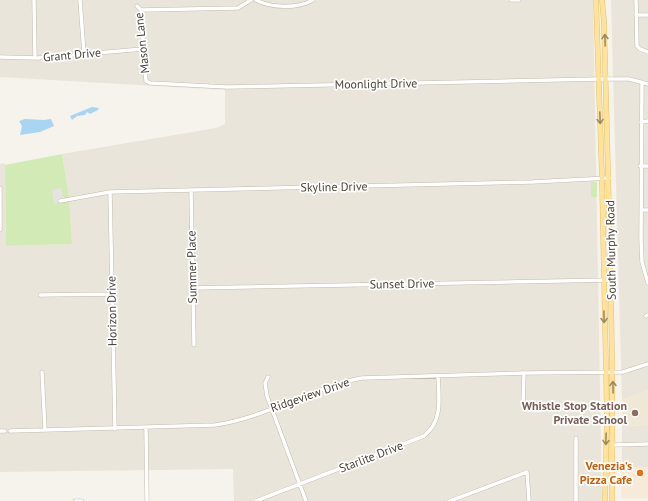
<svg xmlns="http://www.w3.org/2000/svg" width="648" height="501" viewBox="0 0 648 501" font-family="'PT Sans',sans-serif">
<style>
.residential{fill:#eae5da}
.commercial{fill:#f7ead8}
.education{fill:#efe8d6}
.green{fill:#d2eab5}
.parking{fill:#e5e3e0}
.water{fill:#a9d4f2}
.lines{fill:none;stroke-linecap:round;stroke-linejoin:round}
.minor-casing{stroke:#c2bbae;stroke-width:4.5}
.major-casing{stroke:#e6c16a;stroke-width:5.5}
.minor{stroke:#fff;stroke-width:3.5}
.major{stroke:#ffe39c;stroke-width:4.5}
.oneway{stroke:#9c8c66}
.education-dot{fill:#8d6e63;stroke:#fff;stroke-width:1.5}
.food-dot{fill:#e8710a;stroke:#fff;stroke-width:1.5}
.labels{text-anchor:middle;stroke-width:3.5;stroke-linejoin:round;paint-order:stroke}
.street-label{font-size:12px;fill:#4b4439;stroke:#fff}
.education-label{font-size:12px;font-weight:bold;fill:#785e54;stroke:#fff;text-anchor:end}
.food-label{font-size:12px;font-weight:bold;fill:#c56008;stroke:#fff;text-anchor:end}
</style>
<rect width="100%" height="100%" fill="#f6f3ec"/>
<path class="residential" d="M0 0H593L602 501H234L233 469 0 472V164L5 163 6 246 72 244 69 196 62 154 216 128 225 124V90L0 77Z
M611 0H648V390L622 400Z
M648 425V467H622V426Z"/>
<path class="commercial" d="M622 467H648V498H621Z"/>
<path class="education" d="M648 390V425L622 426V400Z"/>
<path class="green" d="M62 154 69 196 72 244 6 246 5 165Z
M591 182H597V197H591Z"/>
<path class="parking" d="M61 188 64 201 54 204 52 190Z"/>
<path class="water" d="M92 107 99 108 98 110 90 114 87 112 85 115 77 116 72 120 70 116Z
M25 119 44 120 51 119 54 126 40 132 20 135 22 126 19 121Z"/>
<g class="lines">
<defs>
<path id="minor" d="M34 0 35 58
M80 0 84 53
M256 0C271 8 298 9 313 0
M511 0H519
M636 0 637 46 640 49 648 52
M137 6 141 10 146 81 150 83 227 87 599 79H629L648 84
M141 10 238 8 251 0
M636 15H648
M0 57 38 58 143 49
M642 82 641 239 642 262 648 283
M641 122 648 121
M640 166H648
M0 188V230
M191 190 194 345
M110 192 115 429
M60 201 110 192 532 182 609 178
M641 210H648
M193 288 611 280
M40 295 111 294
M646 316 648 315
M42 372 45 430
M268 377 265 383 267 396 306 501
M523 404 524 373
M146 428 147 501
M0 431H5
M10 431 215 425C266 418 312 387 362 378L524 373 623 372 648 364
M576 438V501
M613 445 648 444
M75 501H82
M256 501 424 436C443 421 439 398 438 376
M450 501 527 472 529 501"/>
<path id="major" d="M596 0 602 178 607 418 605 501
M602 0 604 22C608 182 614 341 612 501"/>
</defs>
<use href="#minor" class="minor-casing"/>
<use href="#major" class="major-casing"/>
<use href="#minor" class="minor"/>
<use href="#major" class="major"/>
</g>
<defs><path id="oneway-shaft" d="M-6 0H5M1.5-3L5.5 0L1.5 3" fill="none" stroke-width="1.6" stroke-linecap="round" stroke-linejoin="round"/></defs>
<g class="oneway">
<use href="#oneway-shaft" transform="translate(605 40) rotate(-92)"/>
<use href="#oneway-shaft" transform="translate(600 118) rotate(88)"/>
<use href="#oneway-shaft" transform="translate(604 317) rotate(89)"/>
<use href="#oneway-shaft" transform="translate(613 387) rotate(-91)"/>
<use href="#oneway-shaft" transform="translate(606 439) rotate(92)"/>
</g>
<circle class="education-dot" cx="635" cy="413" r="4"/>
<circle class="food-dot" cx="640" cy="473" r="4"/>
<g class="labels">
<g class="street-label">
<text transform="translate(142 43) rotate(-96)" y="4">Mason Lane</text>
<text transform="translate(72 55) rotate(-5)" y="4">Grant Drive</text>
<text transform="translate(376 84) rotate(-1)" y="4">Moonlight Drive</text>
<text transform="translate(334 187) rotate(-1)" y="4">Skyline Drive</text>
<text transform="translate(611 250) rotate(-91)" y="4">South Murphy Road</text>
<text transform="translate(192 267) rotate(-91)" y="4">Summer Place</text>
<text transform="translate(402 284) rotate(-1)" y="4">Sunset Drive</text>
<text transform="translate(112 311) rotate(-91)" y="4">Horizon Drive</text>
<text transform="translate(310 395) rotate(-19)" y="4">Ridgeview Drive</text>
<text transform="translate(371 457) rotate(-21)" y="4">Starlite Drive</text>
</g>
<g class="education-label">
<text x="627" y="410">Whistle Stop Station<tspan x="627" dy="14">Private School</tspan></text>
</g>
<g class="food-label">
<text x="632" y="470">Venezia's<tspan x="632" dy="14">Pizza Cafe</tspan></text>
</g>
</g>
</svg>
